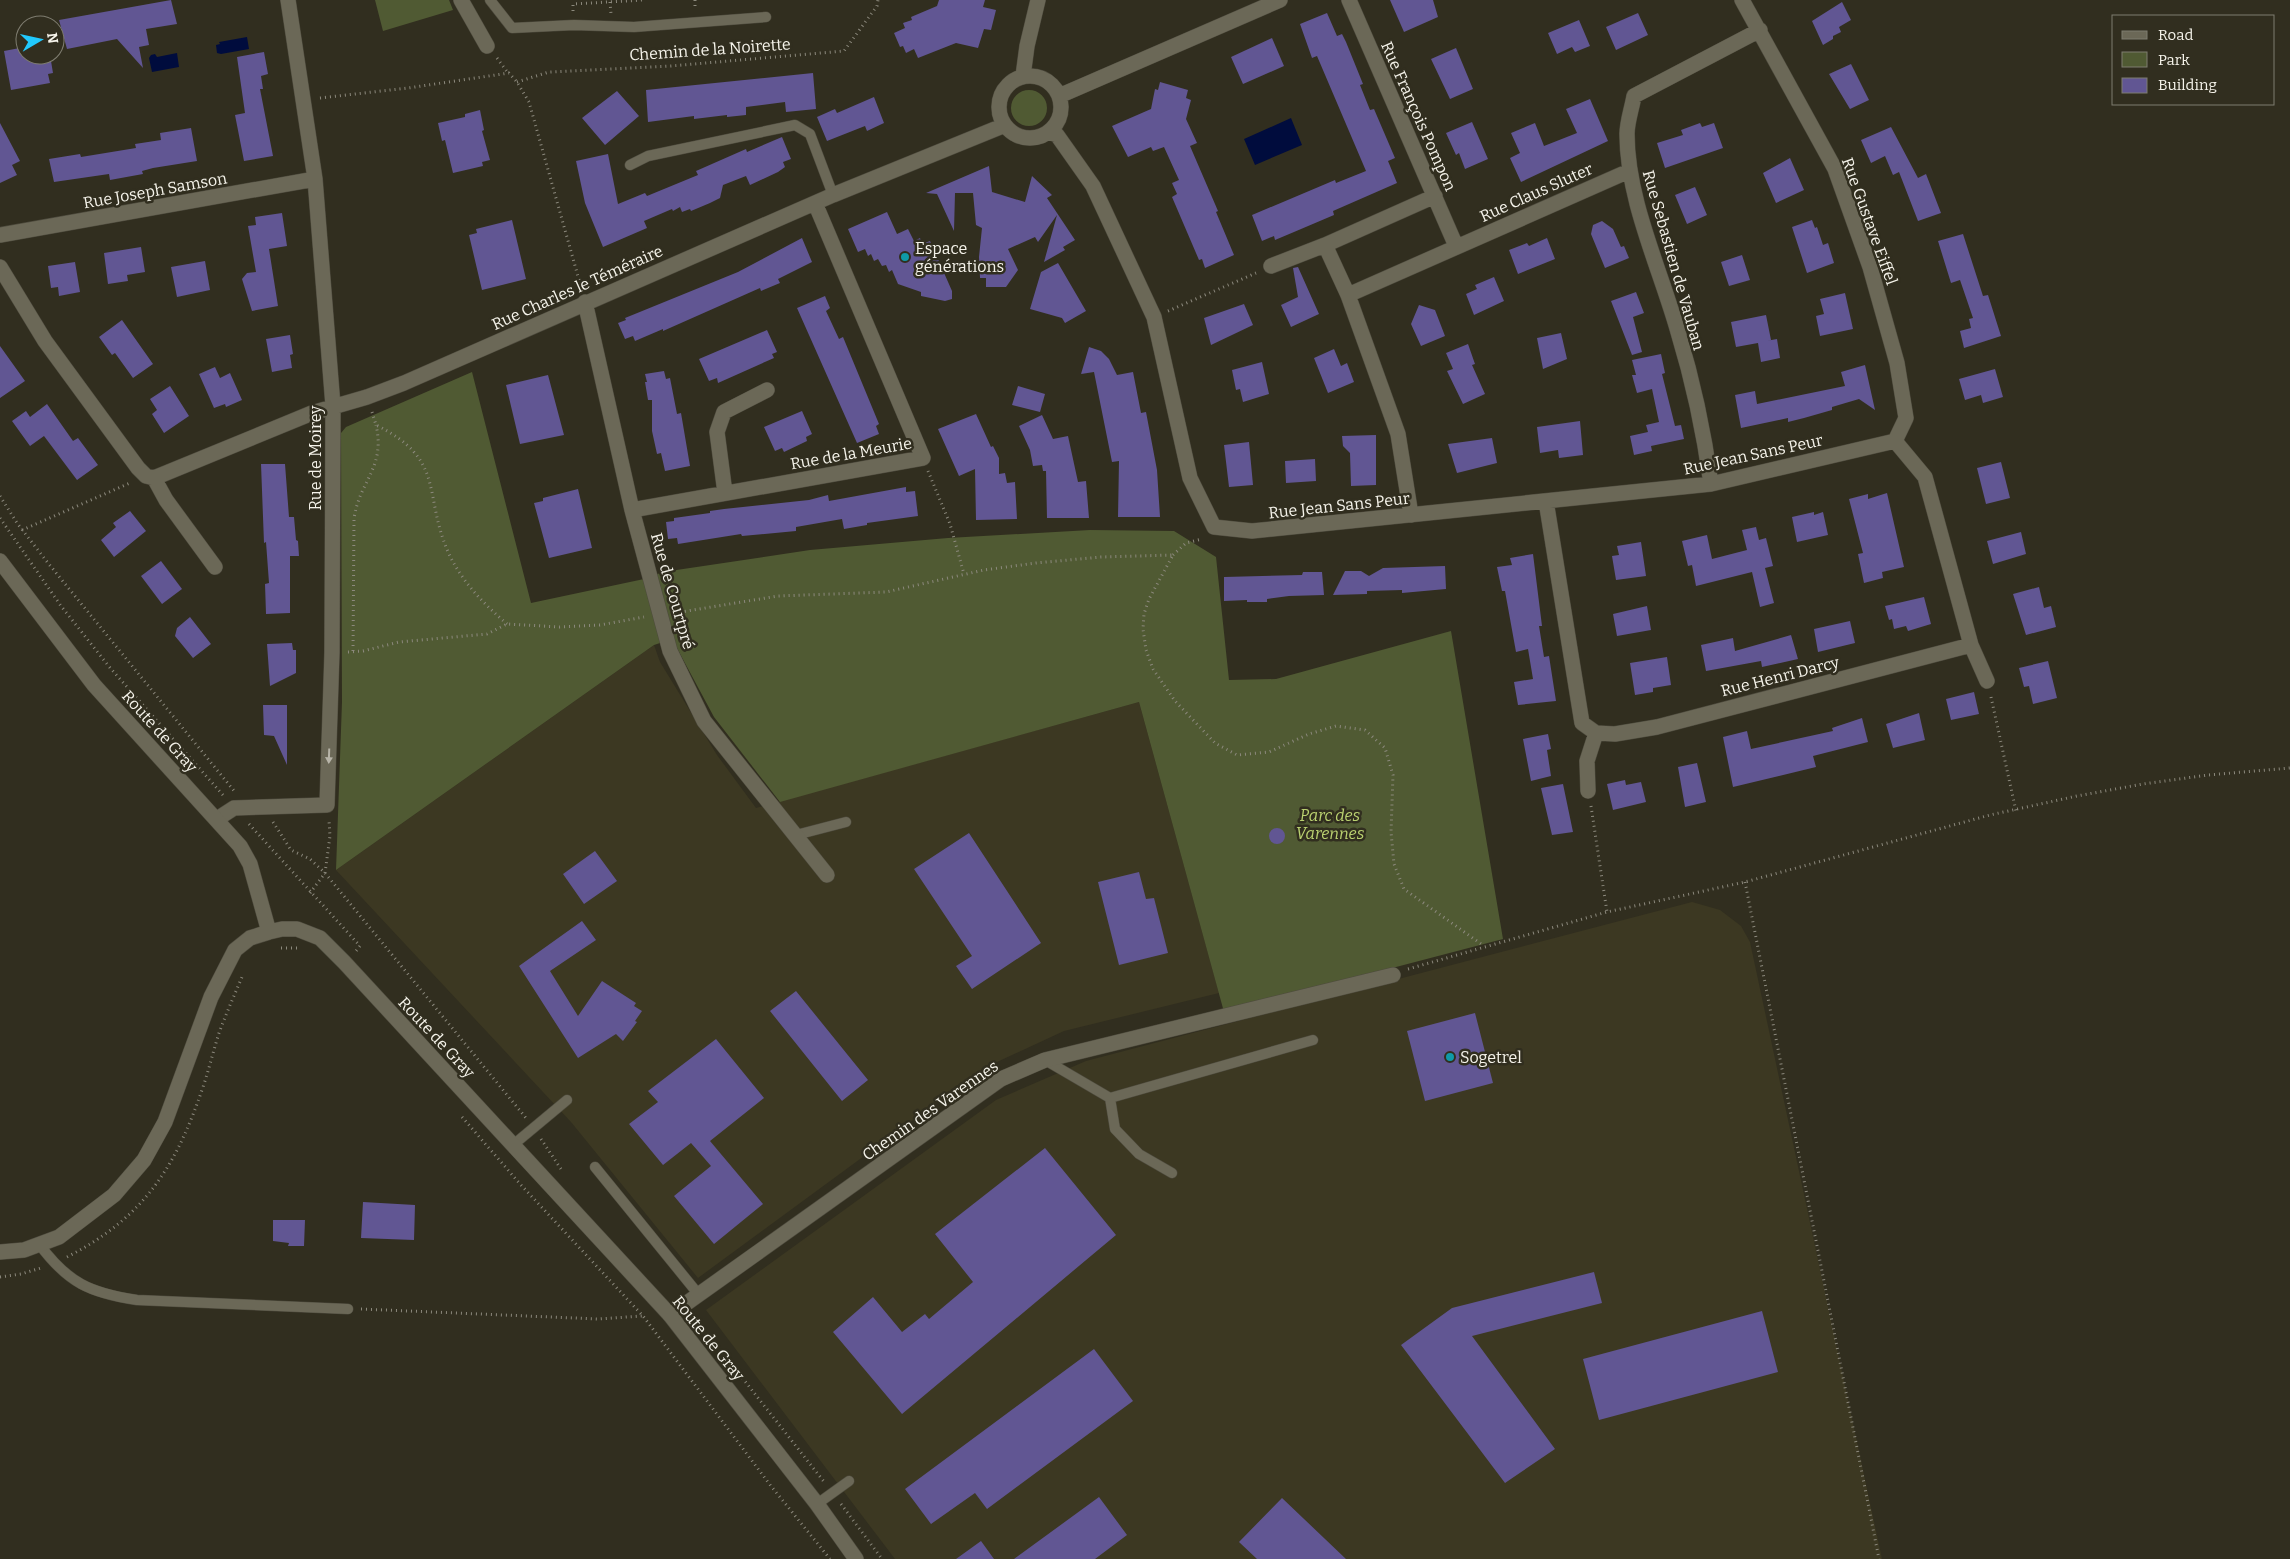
<svg xmlns="http://www.w3.org/2000/svg" width="2290" height="1559" viewBox="0 0 2290 1559" font-family="Bitter,serif">
<style>
.built{fill:#3c3822}
.green{fill:#505a33}
.water{fill:#000c3d}
.building{fill:#615693}
.lines{fill:none;stroke-linecap:round;stroke-linejoin:round}
.lane-casing{stroke:#4e4b3e;stroke-width:11}
.street-casing{stroke:#4e4b3e;stroke-width:16}
.secondary-casing{stroke:#4e4b3e;stroke-width:16}
.path{stroke:#8c897d;stroke-width:3;stroke-dasharray:1 4;stroke-linecap:butt}
.lane{stroke:#6b6857;stroke-width:10}
.street{stroke:#6b6857;stroke-width:15}
.secondary{stroke:#6b6857;stroke-width:15}
.oneway{fill:#b7b4a8}
.culture-dot{fill:#0f9aa8;stroke:#312e1f;stroke-width:2}
.labels{text-anchor:middle;stroke-width:5;stroke-linejoin:round;paint-order:stroke}
.street-label{font-size:16px;fill:#f5f3ea;stroke:#312e1f}
.poi-label{font-size:16px;fill:#f5f3ea;stroke:#312e1f;text-anchor:start}
.park-label{font-size:16px;font-style:italic;fill:#bad170;stroke:#312e1f}
</style>
<rect width="100%" height="100%" fill="#312e1f"/>
<path class="built" d="M654 645 660 662 717 755 756 808 1139 702 1219 993 1064 1031 984 1068 698 1278 571 1122 336 870Z
M1692 902 1720 910 1741 926 1750 942 1882 1559H895L706 1310 996 1100 1086 1061Z"/>
<path class="green" d="M375 0H449L453 10 383 31Z
M1011 108a18 18 0 1 1 36 0a18 18 0 1 1-36 0Z
M472 372 531 603 644 579 663 572 810 550 948 538 1090 530 1174 531 1216 557 1229 680 1276 679 1451 631 1503 939 1224 1012 1139 702 780 802 714 717 672 639 654 645 336 870 342 702 341 433 346 427Z"/>
<path class="water" d="M247 37 249 49 221 54 217 53 216 45 220 44 219 42Z
M177 53 179 67 152 72 149 58 151 55 155 54 157 57Z
M1291 118 1302 145 1255 165 1244 139Z"/>
<path class="building" d="M171 0 177 24 146 29 149 45 139 47 143 68 117 39 67 49 59 20Z
M939 0H985L983 7 996 10 991 30 984 29 978 48 956 43 918 58 914 49 906 53 903 46 900 47 894 33 905 28 903 23 912 20 911 17 937 6Z
M1390 0H1433L1438 17 1404 32Z
M1842 2 1851 20 1839 27 1841 32 1833 36V39L1823 45 1812 21Z
M1327 13 1337 36 1342 34 1346 42 1363 84 1360 85 1370 110 1374 109 1395 158 1388 161 1397 183 1333 211 1334 215 1294 232 1275 240 1274 236 1262 241 1252 215 1335 180 1336 183 1366 171 1317 56 1312 58 1300 24Z
M1638 13 1648 35 1616 50 1606 27Z
M1579 20 1590 46 1575 52 1572 47 1557 54 1548 33Z
M1272 38 1284 66 1243 84 1231 57Z
M25 47V55H50L53 73 48 74 50 83 11 90 4 51Z
M1456 48 1473 89 1450 99 1431 59Z
M264 52 268 74 261 76 263 89H260L273 156 244 161 235 115 245 113 237 57Z
M1851 64 1869 100 1850 109 1829 74Z
M813 73 816 109 786 112 785 102 746 107V115L727 117V115L694 119V116L648 122 646 90Z
M1160 82 1188 90 1186 98 1191 100 1186 119 1197 143 1190 146 1218 211 1216 212 1234 255 1205 268 1202 259 1199 260 1172 197 1177 194 1172 183 1179 180 1164 147 1153 151 1151 147 1128 157 1112 126 1151 109 1155 89 1158 90Z
M617 91 639 116 605 145 582 118Z
M874 97 884 123 867 131 865 126 827 141 817 117 835 109 837 113Z
M1590 99 1608 141 1521 182 1510 158 1520 153 1511 133 1535 123 1544 146 1577 133 1566 109Z
M480 110 484 130 482 131 490 160 482 162 483 166 453 173 445 140 442 141 438 123 465 117V114Z
M1472 122 1488 159 1465 169 1459 153 1456 155 1446 133Z
M0 123 20 161 12 165 17 175 0 183Z
M1700 123 1702 127 1714 123 1723 148 1665 168 1657 143 1683 135 1681 130Z
M1891 127 1918 178 1926 174 1941 213 1918 221 1899 172 1893 175 1885 156 1871 163 1861 140Z
M191 128 197 161 153 168 142 171 143 174 110 180 109 174 54 182 49 159 80 154 81 157 136 148 135 144 161 140 160 133Z
M782 137 791 159 783 162 785 167 778 172 750 185 746 176 723 185 720 198 710 203 691 211 690 209 682 212 680 207 673 211 672 209 644 221 647 228 603 247 585 203 576 161 608 154 618 204 645 193 647 196 698 175 696 171 746 149 747 152Z
M1790 158 1804 190 1776 203 1763 173Z
M989 166 992 192 1025 202 1032 176 1052 195 1047 198 1075 240 1063 247 1065 250 1044 262 1057 215 1038 242 1035 237 1008 249 1018 270 1006 287H986V278H980L979 257 982 228 976 225 973 193H955L954 231 937 194 926 193Z
M1695 187 1707 215 1687 224 1675 195Z
M887 212 897 234 908 229 914 241 920 238 922 244 930 241 952 291V299L945 301 921 296V292L898 284 892 270 889 272 886 265 882 266 878 259 874 261 871 254 868 256 865 249 858 252 848 229Z
M282 213 287 246 269 249 278 306 252 311 242 279 247 273 256 272 248 226 256 225 255 217Z
M512 220 526 279 482 290 469 235 477 233 476 229Z
M1812 220 1815 228 1817 227 1823 245 1828 243 1834 263 1807 273 1792 227Z
M1602 221 1613 229 1621 247 1624 246 1629 258 1605 268 1591 234 1593 225Z
M1963 234 1983 296 1988 295 2001 336 1964 348 1960 331 1971 328 1969 319 1973 318 1960 280 1951 283 1938 241Z
M802 238 812 262 778 279 780 283 761 291 760 288 663 331V329L635 341 633 336 625 339 618 323 626 320 625 318 738 272Z
M1547 238 1555 259 1518 274 1509 250 1527 243 1529 246Z
M141 247 145 272 127 275 128 281 108 284 104 253Z
M1742 255 1750 280 1729 286 1721 262Z
M205 261 210 290 177 297 171 267Z
M75 262 80 292 59 296 58 287 51 288 48 266Z
M1058 263 1086 311 1065 323 1062 318 1030 309 1041 272Z
M1298 267 1319 314 1291 327 1281 305 1298 297 1293 268Z
M1494 277 1504 301 1474 315 1466 294 1477 289 1475 285Z
M1636 292 1644 313 1633 317 1642 352 1632 355 1611 301Z
M1845 293 1853 329 1820 336 1816 316 1824 314 1820 299Z
M825 296 830 308 826 311 839 339 843 337 879 424 876 426 879 434 857 443 797 308Z
M1244 304 1253 325 1211 345 1204 318Z
M1419 305 1435 310 1445 336 1421 346 1411 324Z
M1766 315 1771 340 1766 341 1777 339 1780 358 1761 362 1758 343 1736 347 1731 322Z
M122 320 153 364 133 378 115 353 112 355 99 337Z
M767 330 777 352 772 354 774 358 718 383 717 378 709 381 699 359Z
M1561 333 1567 359 1543 369 1537 338Z
M290 335 293 354 290 355 292 368 272 372 266 339Z
M1468 344 1475 364 1472 365 1485 394 1463 404 1447 371 1453 369 1446 353Z
M0 346 25 381 0 398Z
M1089 347 1101 351 1109 359 1117 375 1133 372 1141 413 1146 412 1157 470 1160 517H1118L1119 461 1112 462 1094 372 1081 374Z
M1334 349 1341 366 1347 363 1354 382 1328 393 1314 358Z
M1661 354 1665 373 1662 374 1675 426 1681 425 1684 439 1651 446 1652 451 1634 455 1630 436 1648 432 1646 425 1659 422 1652 389 1637 393 1632 375H1636L1632 360Z
M1262 362 1269 394 1243 402 1240 389 1236 390 1232 370Z
M1865 365 1875 410 1859 399 1832 407V410L1804 418 1788 422V418L1741 428 1735 395 1755 391 1757 404 1845 386 1841 372Z
M215 367 220 378 230 373 242 400 226 407 225 404 214 408 199 374Z
M1995 369 2003 397 1983 403 1981 395 1965 400 1959 379Z
M664 371 666 379 670 378 677 414 681 413 690 466 665 471 661 453 657 454 652 431V400H648L645 382H647L645 374Z
M548 375 564 435 520 444 506 385Z
M170 386 189 416 164 433 152 414 157 410 150 399Z
M1018 386 1045 394 1040 412 1012 405Z
M47 404 73 441 78 438 98 465 77 480 44 436 30 446 12 421 26 411 30 417Z
M802 411 812 434 806 437 807 441 784 452 782 448 775 451 764 427Z
M976 414 991 447 993 446 999 458V474L1005 473 1007 483 1015 482 1017 519 976 520 975 469 959 476 938 429Z
M1042 415 1053 439 1068 436 1078 482 1086 481 1089 518H1047L1046 471H1043L1042 465 1033 466 1030 450 1019 426Z
M1580 421 1583 455 1559 458 1558 450 1540 453 1537 427Z
M1376 435V485L1351 486 1350 453 1343 446 1342 436Z
M1492 438 1497 463 1457 473 1448 444Z
M1249 442 1253 485 1229 487 1224 445Z
M1315 459 1316 481 1286 483 1285 461Z
M2001 462 2010 498 1986 504 1977 468Z
M261 464H285L289 517H294L296 540 298 541 299 556H290V613L266 614 265 584 269 583 266 542 264 543Z
M906 487V492L915 491 918 516 867 523V525L844 529 842 519 796 527V531L742 536 741 534 678 544 677 538 668 539 666 522 674 521V518L710 513V511L724 509 809 500 828 495 829 501Z
M578 489 592 548 549 558 534 503 543 501V498Z
M1887 493 1904 567 1882 572 1883 578 1864 583 1858 554 1863 553 1849 499 1868 494V499Z
M130 511 146 531 114 557 101 540 116 527 113 523Z
M1814 512V515L1823 512 1828 535 1797 542 1792 517Z
M1756 527 1759 540 1766 538 1773 566 1765 568 1774 603 1760 607 1752 572 1696 586 1692 565 1688 566 1682 541 1707 535 1712 559 1747 550 1742 530Z
M2021 532 2026 554 1993 564 1987 541Z
M1641 542 1646 576 1616 580 1612 556 1619 555 1617 546Z
M1533 554 1542 626H1539L1544 657 1549 656 1556 701 1518 705 1514 682 1533 679 1528 649 1516 652 1505 591H1502L1497 567 1512 565 1510 558Z
M161 561 182 589 162 604 141 576Z
M1445 566 1446 589 1402 593V590L1367 591V594L1333 595 1345 571H1361L1369 576 1383 568Z
M1303 572H1322L1324 595 1289 596 1267 599V602H1247V600L1224 601V577L1302 575Z
M2039 587 2044 608 2051 606 2056 627 2026 635 2013 594Z
M1924 597 1931 624 1908 631 1906 626 1894 629 1892 619 1889 620 1885 606Z
M1647 606 1651 630 1617 636 1613 614Z
M190 617 211 644 193 658 175 636 177 628Z
M1850 621 1855 643 1818 652 1814 629Z
M1791 635 1798 659 1762 667 1761 661 1706 671 1701 645 1733 638 1735 651Z
M292 643 293 650H296V673L270 686 267 644Z
M1667 657 1671 685 1653 688V692L1635 695 1630 663Z
M2048 661 2057 698 2033 704 2029 686 2024 687 2019 668Z
M1974 692 1979 714 1951 720 1946 699Z
M263 705H287V765L274 736 264 735Z
M1919 713 1925 740 1893 748 1886 724Z
M1862 718 1868 742 1813 756 1816 767 1733 787 1723 737 1747 731 1751 749 1833 731 1832 728Z
M1548 734 1551 749 1547 750 1551 776 1531 781 1523 739Z
M1697 763 1706 802 1685 807 1678 767Z
M1625 780 1626 785 1641 782 1646 802 1613 810 1607 784Z
M1563 784 1573 832 1552 835 1541 788Z
M1269 836a8 8 0 1 1 16 0a8 8 0 1 1-16 0Z
M969 833 1041 943 972 989 956 966 972 956 914 869Z
M595 851 617 881 584 904 563 874Z
M1139 872 1146 899 1154 898 1168 953 1119 965 1098 882Z
M582 921 596 940 550 971 578 1016 602 981 636 1003 634 1006 642 1011 635 1021 637 1022 623 1041 616 1034 578 1058 519 966Z
M796 991 868 1080 842 1101 770 1011Z
M1475 1013 1493 1083 1425 1101 1407 1031Z
M716 1039 764 1098 710 1141 763 1204 714 1244 674 1196 711 1166 691 1143 663 1165 629 1124 658 1102 648 1091Z
M1045 1148 1116 1235 902 1414 833 1332 873 1297 902 1332 925 1314 929 1319 973 1282 935 1234Z
M363 1202 415 1205 414 1240 361 1238Z
M273 1220H305L304 1246H288L289 1243 273 1241Z
M1594 1272 1602 1303 1472 1336 1555 1449 1505 1483 1401 1345 1452 1308Z
M1762 1311 1778 1372 1599 1420 1583 1359Z
M1094 1349 1133 1401 987 1509 975 1493 931 1524 905 1489Z
M1099 1497 1127 1535 1095 1559H1014Z
M1282 1498 1346 1559H1257L1239 1542Z
M981 1541 994 1559H956Z"/>
<g class="lines">
<defs>
<path id="lane" d="M490 0 512 28 574 25 634 27 766 17
M630 165 648 156 795 125 810 134 833 195
M796 835 846 822
M1045 1060 1110 1098 1115 1129 1139 1154 1172 1173
M1110 1098 1313 1040
M513 1145 567 1100
M595 1167 699 1295
M39 1244C68 1283 90 1293 137 1300L348 1309
M817 1504 849 1481"/>
<path id="street" d="M461 0 487 46
M1349 0 1456 246
M1742 0 1835 169 1870 267 1897 363 1906 418 1895 441
M999 107a31 31 0 1 1 62 0a31 31 0 1 1-62 0Z
M1023 76 1027 46 1038 0
M1059 96 1280 0
M1049 132 1057 135 1093 186 1154 317 1190 478 1214 527 1252 531 1711 484 1895 441
M1435 196 1325 245 1348 295 1629 171
M0 235 315 179
M1271 266 1325 245
M0 267 45 341 138 468 146 476 154 478 312 413 367 397 404 383 833 195 1005 125
M1348 295 1398 434 1411 515
M585 302 632 510 670 651 704 721 827 875
M1895 441 1925 477 1971 645 1987 681
M154 478 166 500 215 567
M1711 484C1704 433 1693 381 1678 332 1660 268 1627 200 1627 134 1627 122 1632 108 1634 96L1760 30
M725 493 717 432 724 412 767 390
M1546 501 1582 723 1596 733 1615 734 1657 727 1971 645
M632 510 923 458 815 203
M1588 791 1587 761 1596 733
M217 819 234 808 327 805 332 652 333 406 315 179 288 0
M670 1315 1001 1079 1045 1060 1393 975"/>
<path id="secondary" d="M0 561 94 685 240 846 250 864 269 932
M0 1252 24 1250 59 1237 114 1195 144 1160 165 1122 211 997 235 950 250 938 269 932 282 929H297L320 938 344 962 670 1315 817 1504 856 1559"/>
</defs>
<use href="#lane" class="lane-casing"/>
<use href="#street" class="street-casing"/>
<use href="#secondary" class="secondary-casing"/>
<path class="path" d="M695 0V9
M610 2 611 14
M573 11V4L643 0
M497 58 508 73
M517 82 549 72 671 66 844 51 877 6 878 0
M320 98 408 88 509 73 517 82 529 102 581 287
M1168 311 1256 273
M372 412 376 425C447 460 422 494 449 554 463 583 483 603 507 624
M928 471 950 524 964 574
M0 496 17 523 48 563 235 792
M0 518 61 606 111 669 223 795
M22 530 130 483
M1173 555 1186 543 1202 539
M675 613 778 596 886 592 984 570 1036 563 1101 557 1173 555 1149 599 1144 614 1143 629 1146 650 1153 669 1175 701 1215 743 1237 755 1269 752 1309 734 1336 726 1365 730 1385 748 1393 775 1391 832 1394 864 1404 889 1484 946
M353 651 354 519C359 481 386 468 376 425
M348 652 363 651 399 642 487 634 507 624 560 627 600 625 644 617
M1991 697 2016 811
M1591 806 1607 912
M273 822 291 850 310 859 325 873 526 1118
M249 824 360 946 356 951
M1745 882 1879 1559
M310 893 325 873 330 836 329 821
M281 948H297
M1408 969 1607 912 1745 882 1990 815 2077 796 2143 784 2208 775 2290 768
M462 1117 521 1185 643 1316 771 1486 830 1559
M541 1139 561 1169
M67 1257C147 1216 178 1163 205 1081 210 1065 214 1049 219 1033 226 1014 234 996 242 977
M0 1277 21 1274 41 1268
M361 1309 598 1319 642 1316
M733 1366 825 1483
M841 1504 882 1559"/>
<use href="#lane" class="lane"/>
<use href="#street" class="street"/>
<use href="#secondary" class="secondary"/>
</g>
<defs><path id="oneway-solid" d="M-6-.8H1V-3.2L6.5 0L1 3.2V.8H-6Z" transform="scale(1.25)"/></defs>
<use class="oneway" href="#oneway-solid" transform="translate(329 756) rotate(92)"/>
<g class="culture-dot">
<circle cx="905" cy="257" r="5"/>
<circle cx="1450" cy="1057" r="5"/>
</g>
<g class="labels">
<g class="street-label">
<text transform="translate(710 49) rotate(-4)" y="6">Chemin de la Noirette</text>
<text transform="translate(1419 116) rotate(66)" y="6">Rue François Pompon</text>
<text transform="translate(155 190) rotate(-10)" y="6">Rue Joseph Samson</text>
<text transform="translate(1536 192) rotate(-24)" y="6">Rue Claus Sluter</text>
<text transform="translate(1870 221) rotate(70)" y="6">Rue Gustave Eiffel</text>
<text transform="translate(1674 260) rotate(74)" y="6">Rue Sebastien de Vauban</text>
<text transform="translate(577 287) rotate(-24)" y="6">Rue Charles le Téméraire</text>
<text transform="translate(851 453) rotate(-10)" y="6">Rue de la Meurie</text>
<text transform="translate(1753 454) rotate(-12)" y="6">Rue Jean Sans Peur</text>
<text transform="translate(315 458) rotate(-90)" y="6">Rue de Moirey</text>
<text transform="translate(1339 505) rotate(-6)" y="6">Rue Jean Sans Peur</text>
<text transform="translate(673 591) rotate(74)" y="6">Rue de Courtpré</text>
<text transform="translate(1780 676) rotate(-14)" y="6">Rue Henri Darcy</text>
<text transform="translate(160 731) rotate(48)" y="6">Route de Gray</text>
<text transform="translate(437 1037) rotate(47)" y="6">Route de Gray</text>
<text transform="translate(930 1110) rotate(-35)" y="6">Chemin des Varennes</text>
<text transform="translate(709 1338) rotate(51)" y="6">Route de Gray</text>
</g>
<g class="poi-label">
<text x="915" y="254">Espace<tspan x="915" dy="18">générations</tspan></text>
<text x="1460" y="1063">Sogetrel</text>
</g>
<g class="park-label">
<text x="1330" y="821">Parc des<tspan x="1330" dy="18">Varennes</tspan></text>
</g>
</g>
<rect x="2112" y="15" width="162" height="90" fill="#312e1f" stroke="#7f7d70"/>
<rect x="2122" y="31" width="25" height="8" fill="#6b6857" stroke="#7f7d70"/>
<text x="2158" y="40" font-size="15" fill="#f5f3ea">Road</text>
<rect x="2122" y="52" width="25" height="15" fill="#505a33" stroke="#7f7d70"/>
<text x="2158" y="65" font-size="15" fill="#f5f3ea">Park</text>
<rect x="2122" y="78" width="25" height="15" fill="#615693" stroke="#7f7d70"/>
<text x="2158" y="90" font-size="15" fill="#f5f3ea">Building</text>
<g transform="translate(40 40) rotate(81)"><circle r="24" fill="#312e1f" stroke="#7f7d70"/>
<path d="M0-4L9 19L0 12L-9 19Z" fill="#21c9fd"/>
<text y="-8" font-size="14" font-weight="bold" text-anchor="middle" fill="#f5f3ea">N</text>
</g>
</svg>
